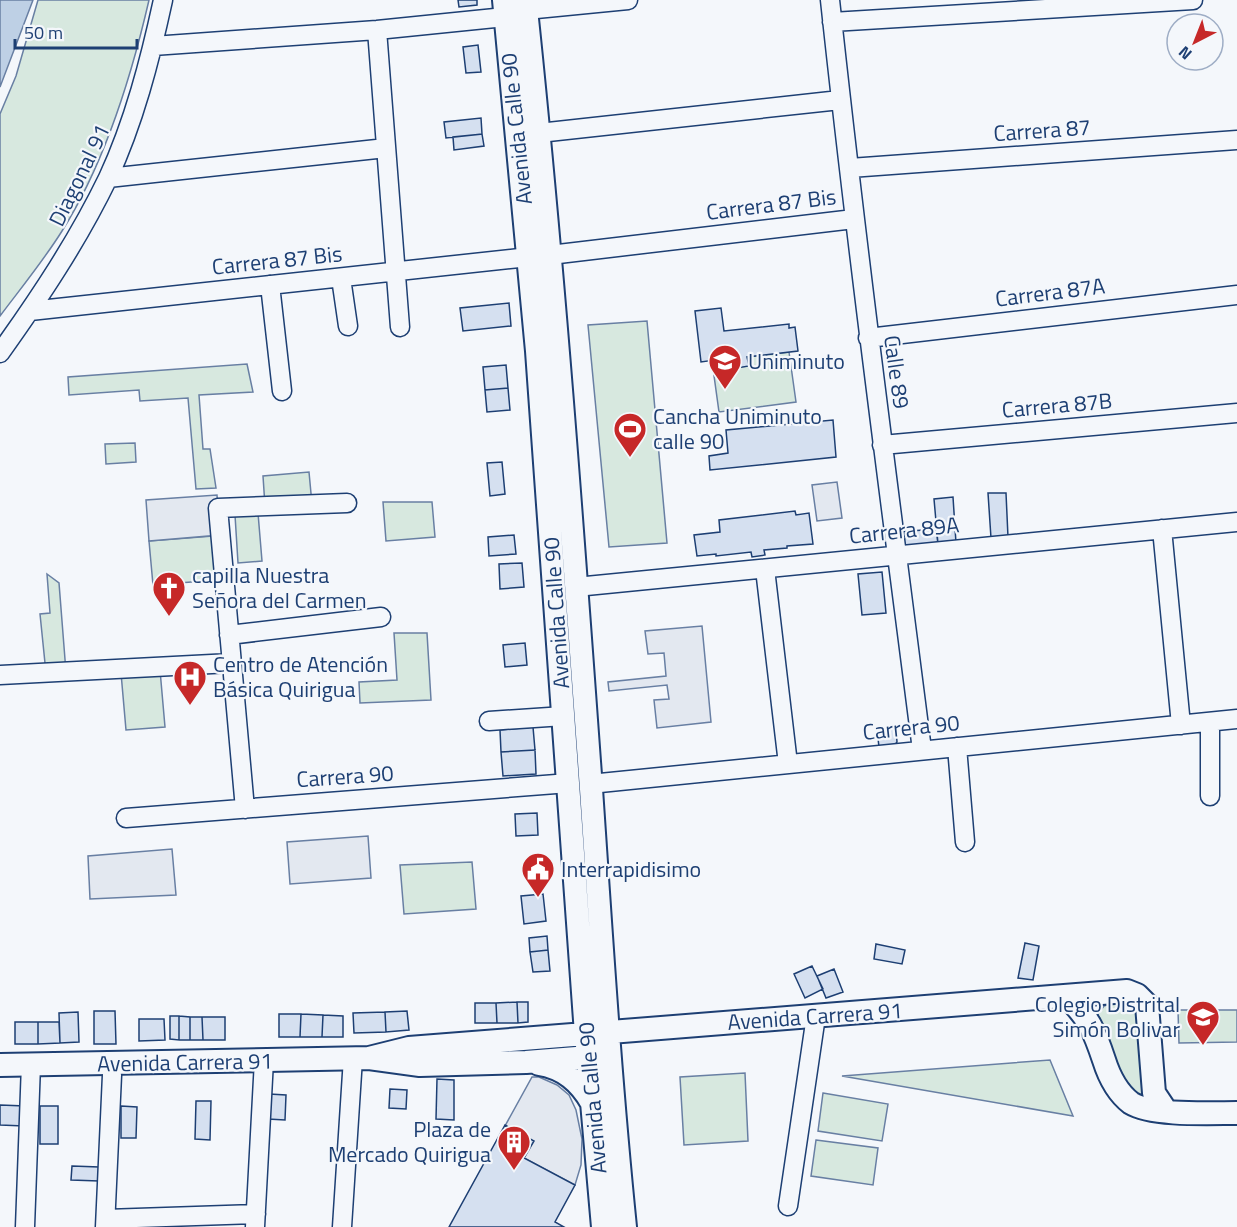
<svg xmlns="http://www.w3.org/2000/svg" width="1237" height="1227" viewBox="0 0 1237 1227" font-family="'Titillium Web',sans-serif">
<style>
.green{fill:#d7e8df;stroke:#687fa3;stroke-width:1.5}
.parking{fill:#e3e8f0;stroke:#687fa3;stroke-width:1.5}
.water{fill:#bed0e5;stroke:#687fa3;stroke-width:1.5}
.building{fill:#d5e0f0;stroke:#1d3f73;stroke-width:1.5}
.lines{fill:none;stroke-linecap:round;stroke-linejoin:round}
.minor-casing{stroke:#1d3f73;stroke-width:21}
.major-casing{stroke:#1d3f73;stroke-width:26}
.minor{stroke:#f4f7fb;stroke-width:18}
.major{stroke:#f4f7fb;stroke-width:22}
.labels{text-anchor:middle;stroke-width:4.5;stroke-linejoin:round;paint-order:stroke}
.street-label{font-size:22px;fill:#1d3f73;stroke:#f4f7fb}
.poi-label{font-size:22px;fill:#1d3f73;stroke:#f4f7fb;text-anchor:start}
</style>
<rect width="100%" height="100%" fill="#f4f7fb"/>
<path class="green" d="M38 0H149C131 78 105 163 62 231 44 260 21 288 0 316V114L16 76Z
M647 321 667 543 609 547 588 325Z
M789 352 796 402 719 412 712 361 736 357 737 367 748 366 747 357Z
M247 364 253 392 199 395 203 449H210L216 488 196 489 188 398 140 401 139 390 69 395 68 377Z
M135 443 136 462 106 464 105 444Z
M309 472 312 504 265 506 263 476Z
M383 502H432L435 537 386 541Z
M258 513 262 561 238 563 235 515Z
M213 536 217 580 153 585 149 541Z
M47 574 59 583 66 672 46 673 40 614 50 613Z
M394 633H427L431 700 360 703 359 682 397 680Z
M160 670 165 727 126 730 121 673Z
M472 862 476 909 404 914 400 865Z
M1112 1003 1127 1004 1137 1013 1153 1104 1127 1090 1101 1029 1098 1014 1104 1006Z
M1178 1010H1237V1042L1179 1043Z
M1050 1060 1073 1116 842 1076Z
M745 1073 748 1141 684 1145 680 1077Z
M823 1093 888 1104 882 1141 818 1131Z
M816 1140 878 1148 873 1185 811 1176Z"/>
<path class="parking" d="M837 482 842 518 817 521 812 485Z
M217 495 220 535 149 541 146 500Z
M702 626 711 722 657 728 654 700 669 699 667 685 609 691 608 682 666 676 664 653 648 654 645 631Z
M368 836 371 878 290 884 287 842Z
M172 849 176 895 90 899 88 856Z
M532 1077H539L557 1085 569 1095 576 1110 582 1139 581 1165 575 1185 524 1158 533 1141 505 1126Z"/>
<path class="water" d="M0 0H33L0 87Z"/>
<path class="building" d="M458 0H477V5L459 7Z
M478 45 481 72 466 73 463 47Z
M481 118 482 134 446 138 444 122Z
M482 134 484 146 454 150 453 137Z
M509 303 511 326 463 331 460 308Z
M721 308 724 331 789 324V328L795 327 798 351 747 357 749 366 737 368 736 357 701 362 695 311Z
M506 365 508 388 485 390 483 367Z
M508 388 510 410 487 412 485 390Z
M833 420 836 457 710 470 709 456 728 453 726 430Z
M502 462 505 494 490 496 487 463Z
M988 493H1006L1008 537 991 538Z
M953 497 956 543 938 544 934 499Z
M795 511 796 515 809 513 813 544 787 546V548L764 550 765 555 752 557 751 552 716 556V554L697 556 694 535 720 532 719 520Z
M936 529 938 544 899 548 898 532Z
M514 535 516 554 489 556 488 537Z
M522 563 524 587 500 589 499 564Z
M882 572 886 613 862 615 858 574Z
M525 643 527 665 505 667 503 645Z
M533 727 535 750 501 752 500 730Z
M896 729 897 742 894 746 879 747 877 730Z
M535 750 536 774 503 776 501 752Z
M537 813 538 835 516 836 515 814Z
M543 894 546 921 524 924 521 896Z
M547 936 548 950 530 952 529 938Z
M1025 943 1039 946 1033 980 1018 978Z
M876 944 905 950 902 964 874 959Z
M548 950 550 971 533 972 530 952Z
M812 966 823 989 805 998 794 974Z
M834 969 843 992 826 998 817 976Z
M517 1002H528V1022L518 1023Z
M517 1002 518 1023H497L496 1003Z
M475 1003H496L497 1023H475Z
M94 1011H115L116 1044H94Z
M407 1011 409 1030 386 1032 385 1012Z
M78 1012 79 1042 60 1043 59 1013Z
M385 1012 386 1032 354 1033 353 1013Z
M279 1014H301L300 1037H279Z
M301 1014 323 1015 322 1037H300Z
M323 1015 343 1016V1037H322Z
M170 1016H179V1040L170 1039Z
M179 1016 190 1017V1040H179Z
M190 1017H202L203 1040H190Z
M202 1017H225V1040H203Z
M139 1019H164L165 1040 139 1041Z
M15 1022H38V1044H15Z
M38 1022H59L60 1043 38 1044Z
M437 1079 454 1080V1120L436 1119Z
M390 1089 407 1090 406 1109 389 1108Z
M269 1094 286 1095 285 1120 268 1119Z
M196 1101H211L210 1140 195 1139Z
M0 1105 25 1106 24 1126 0 1125Z
M40 1106H58V1144H40Z
M121 1106 137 1107 136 1138H121Z
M505 1125 534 1141 524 1158 575 1185 555 1222 564 1227H449Z
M72 1166 99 1167V1181L71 1180Z"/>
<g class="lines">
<defs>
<path id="minor" d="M830 0C857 251 890 500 922 750
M526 10 628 0
M832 22 1193 0
M377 30 400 327
M153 46 377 30 505 17
M539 133 840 100
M850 168 1237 140
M108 178 386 148
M550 255 854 219
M341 278 348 326
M270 285 282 391
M30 311 529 257
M868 338 1237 295
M0 353C40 297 78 240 108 178 134 122 150 60 163 0
M882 445 1237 413
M1162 529 1181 725
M765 569 788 764
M576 587 1237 522
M229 635 381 617
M0 675 231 663
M489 721 564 716
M1210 722V796
M957 747 965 842
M590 784 1237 719
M245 809 218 508 347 503
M126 818 569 783
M788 1206 816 1016
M106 1219 256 1214
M25 1227 31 1064
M105 1227 112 1075
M255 1227 264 1060
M342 1227 353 1058"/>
<path id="major" d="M504 0 537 351 586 1034 603 1227
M525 0C553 263 572 526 591 789 601 935 610 1081 625 1227
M1067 997C1089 1017 1095 1033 1104 1060 1109 1076 1118 1093 1131 1103 1152 1116 1211 1113 1237 1113
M369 1058 409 1048 1127 991 1137 995 1147 1005 1154 1093 1166 1111
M539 1064C564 1068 580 1082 592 1103
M0 1065 369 1058 420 1065 526 1062 602 1056"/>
</defs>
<use href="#minor" class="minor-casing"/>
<use href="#major" class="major-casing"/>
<use href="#minor" class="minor"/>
<use href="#major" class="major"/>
</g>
<defs>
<symbol id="university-pin" viewBox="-11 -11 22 30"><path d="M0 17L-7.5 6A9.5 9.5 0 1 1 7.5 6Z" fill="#c62828" stroke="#f4f7fb"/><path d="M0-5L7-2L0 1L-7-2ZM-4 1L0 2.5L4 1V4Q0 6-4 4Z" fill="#fff"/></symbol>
<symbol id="stadium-pin" viewBox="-11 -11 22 30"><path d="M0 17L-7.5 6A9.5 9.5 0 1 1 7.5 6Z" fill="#c62828" stroke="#f4f7fb"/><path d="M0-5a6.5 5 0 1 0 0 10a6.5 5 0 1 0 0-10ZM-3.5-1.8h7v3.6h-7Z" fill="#fff"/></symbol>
<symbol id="church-pin" viewBox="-11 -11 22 30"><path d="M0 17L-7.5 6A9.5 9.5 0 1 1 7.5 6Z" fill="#c62828" stroke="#f4f7fb"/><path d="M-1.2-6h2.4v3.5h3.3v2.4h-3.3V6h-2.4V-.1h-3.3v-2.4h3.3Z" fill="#fff"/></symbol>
<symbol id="hospital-pin" viewBox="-11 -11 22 30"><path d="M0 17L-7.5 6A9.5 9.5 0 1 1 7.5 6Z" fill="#c62828" stroke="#f4f7fb"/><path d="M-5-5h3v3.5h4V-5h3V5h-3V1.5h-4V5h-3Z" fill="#fff"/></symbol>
<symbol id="civic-pin" viewBox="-11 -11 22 30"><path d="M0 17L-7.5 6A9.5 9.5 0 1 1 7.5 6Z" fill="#c62828" stroke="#f4f7fb"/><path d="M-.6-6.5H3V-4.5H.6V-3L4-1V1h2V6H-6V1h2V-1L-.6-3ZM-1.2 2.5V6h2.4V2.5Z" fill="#fff"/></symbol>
<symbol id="school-pin" viewBox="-11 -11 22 30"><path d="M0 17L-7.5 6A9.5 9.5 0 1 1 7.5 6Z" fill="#c62828" stroke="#f4f7fb"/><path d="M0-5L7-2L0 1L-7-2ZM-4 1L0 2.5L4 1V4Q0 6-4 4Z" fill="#fff"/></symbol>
<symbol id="building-pin" viewBox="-11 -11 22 30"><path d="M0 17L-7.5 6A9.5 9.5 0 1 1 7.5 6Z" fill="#c62828" stroke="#f4f7fb"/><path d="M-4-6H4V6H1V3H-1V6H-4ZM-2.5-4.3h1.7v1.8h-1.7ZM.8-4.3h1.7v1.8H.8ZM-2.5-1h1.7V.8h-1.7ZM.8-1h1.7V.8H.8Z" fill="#fff"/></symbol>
</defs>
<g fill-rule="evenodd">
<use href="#university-pin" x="706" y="342" width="38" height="52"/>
<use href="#stadium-pin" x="611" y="410" width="38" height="52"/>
<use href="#church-pin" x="150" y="569" width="38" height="52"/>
<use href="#hospital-pin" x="171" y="658" width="38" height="52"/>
<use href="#civic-pin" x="519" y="850" width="38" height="52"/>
<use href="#school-pin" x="1184" y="998" width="38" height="52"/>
<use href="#building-pin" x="495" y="1123" width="38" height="52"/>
</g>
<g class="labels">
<g class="street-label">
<text transform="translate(516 129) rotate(-96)" y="8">Avenida Calle 90</text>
<text transform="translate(1042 130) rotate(-4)" y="8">Carrera 87</text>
<text transform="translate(79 175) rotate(-64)" y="8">Diagonal 91</text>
<text transform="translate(771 204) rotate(-7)" y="8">Carrera 87 Bis</text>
<text transform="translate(277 260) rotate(-6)" y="8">Carrera 87 Bis</text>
<text transform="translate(1050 292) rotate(-7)" y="8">Carrera 87A</text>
<text transform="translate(897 372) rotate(82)" y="8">Calle 89</text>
<text transform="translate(1057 405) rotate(-5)" y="8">Carrera 87B</text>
<text transform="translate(904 530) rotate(-6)" y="8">Carrera 89A</text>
<text transform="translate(556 613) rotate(-94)" y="8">Avenida Calle 90</text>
<text transform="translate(911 727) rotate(-6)" y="8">Carrera 90</text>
<text transform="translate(345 776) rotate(-4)" y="8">Carrera 90</text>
<text transform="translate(815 1016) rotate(-4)" y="8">Avenida Carrera 91</text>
<text transform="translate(185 1062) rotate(-1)" y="8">Avenida Carrera 91</text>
<text transform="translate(592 1098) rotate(-95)" y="8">Avenida Calle 90</text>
</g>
<g class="poi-label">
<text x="748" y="369">Uniminuto</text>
<text x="653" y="424">Cancha Uniminuto<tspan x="653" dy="25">calle 90</tspan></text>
<text x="192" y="583">capilla Nuestra<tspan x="192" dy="25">Señora del Carmen</tspan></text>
<text x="213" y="672">Centro de Atención<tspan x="213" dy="25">Básica Quirigua</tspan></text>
<text x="561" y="877">Interrapidisimo</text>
<text x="1180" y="1012" text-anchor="end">Colegio Distrital<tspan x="1180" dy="25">Simón Bolivar</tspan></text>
<text x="491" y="1137" text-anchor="end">Plaza de<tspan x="491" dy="25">Mercado Quirigua</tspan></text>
</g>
</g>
<g transform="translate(1195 42) rotate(222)"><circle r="28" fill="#f4f7fb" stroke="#9eadc5" stroke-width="1.5"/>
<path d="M0-4.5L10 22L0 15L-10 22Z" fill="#c62828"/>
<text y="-9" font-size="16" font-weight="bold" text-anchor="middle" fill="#1d3f73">N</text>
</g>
<path d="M15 39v9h122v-9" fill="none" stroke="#1d3f73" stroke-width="3"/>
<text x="24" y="39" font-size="18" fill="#1d3f73" stroke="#f4f7fb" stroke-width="4.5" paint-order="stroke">50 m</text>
</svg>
